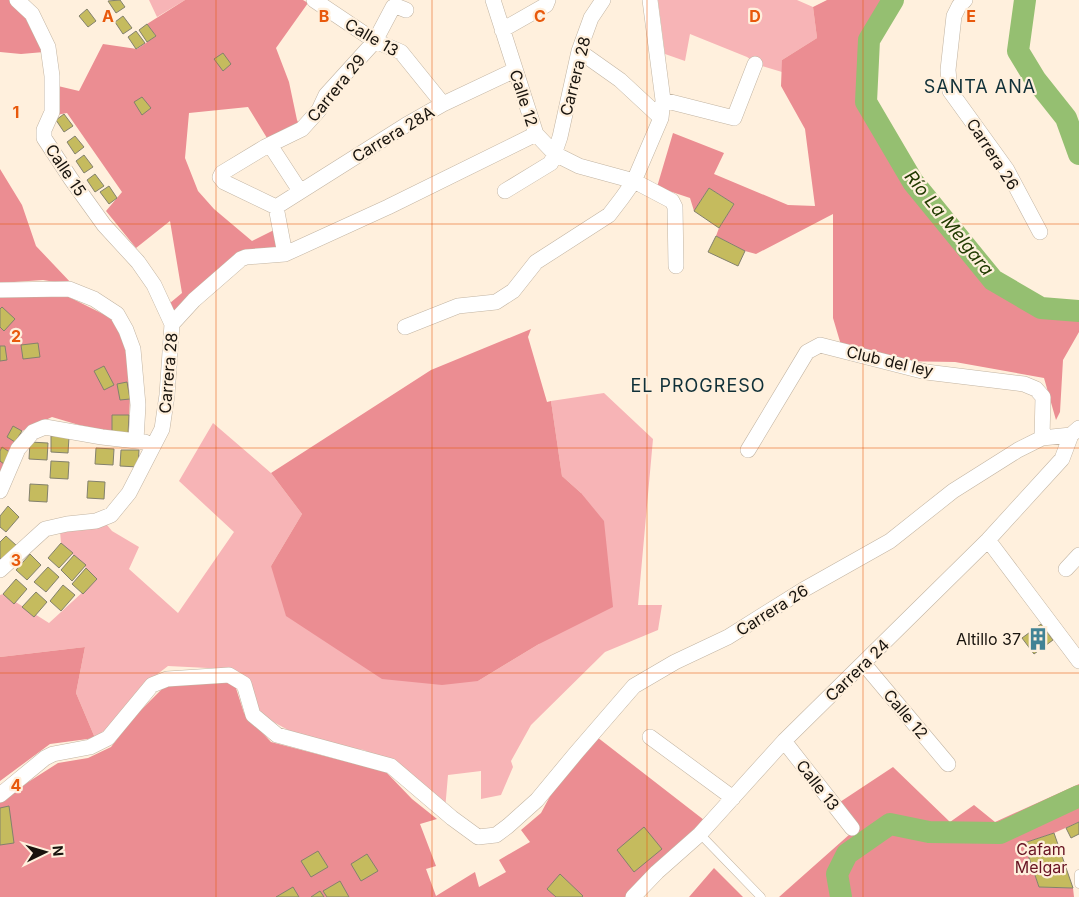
<svg xmlns="http://www.w3.org/2000/svg" width="1079" height="897" viewBox="0 0 1079 897" font-family="Inter,sans-serif">
<style>
.green{fill:#f7b4b6}
.forest{fill:#eb8d92}
.lines{fill:none;stroke-linecap:round;stroke-linejoin:round}
.river{stroke:#95bf71;stroke-width:22}
.building{fill:#c5bb5e;stroke:#83816d}
.lane-casing{stroke:#c2b4a2;stroke-width:9}
.street-casing{stroke:#c2b4a2;stroke-width:16}
.lane{stroke:#fff;stroke-width:8}
.street{stroke:#fff;stroke-width:15}
.grid{fill:none;stroke:#e8590c;stroke-width:1;stroke-opacity:0.55}
.labels{text-anchor:middle;stroke-width:4.5;stroke-linejoin:round;paint-order:stroke}
.street-label{font-size:16px;fill:#18130d;stroke:#fff0dd}
.poi-label{font-size:16px;fill:#18130d;stroke:#fff0dd;text-anchor:end}
.park-label{font-size:16px;fill:#681423;stroke:#fff0dd}
.neighbourhood-label{font-size:18px;letter-spacing:1px;fill:#103038;stroke:#fff0dd}
.water-label{font-size:18px;font-style:italic;fill:#213b01;stroke:#fff0dd}
.grid-label{font-size:16px;text-anchor:middle;font-weight:bold;fill:#e8590c;stroke:#fff0dd;stroke-width:4.5;stroke-linejoin:round;paint-order:stroke}
</style>
<rect width="100%" height="100%" fill="#fff0dd"/>
<path class="green" d="M149 0H185L157 17Z
M658 0H797L813 7 817 38 782 60V72L759 65 747 57 690 34 685 61 665 54Z
M604 393 653 439 638 605H662L658 630 605 652 531 725 511 761 513 767 501 795 481 799V771L448 775 445 810 399 767 364 750 330 745 288 730 261 715 228 669 168 666 142 686 116 721 95 738 76 693 85 647 0 657V595L3 594 49 623 97 579 61 543 60 531 107 525 112 531 139 547 129 569 178 613 234 532 179 481 213 423 271 473 302 514 271 566 478 681 539 644 581 493 562 476 551 401Z"/>
<path class="forest" d="M0 0H10L28 17 44 52 21 54 0 52Z
M185 0H303L308 3 276 48 289 82 297 120 300 126 267 138 248 107 189 113 185 158 198 191 214 209 252 241 276 229 278 253 243 254 174 316 170 303 182 293 170 221 136 248 106 211 122 192 67 113 56 115 58 86 79 91 103 44 137 49 156 36 147 24Z
M827 0H888L861 41 859 101 910 188 988 284 1040 314 1079 316V332L1063 360 1060 412 1056 420 1044 378 955 362 896 361 841 345 833 318V214L756 254 745 251 716 236 719 228 734 204 709 188 694 211 690 198 657 187 673 133 724 153 714 174 788 205 815 206 805 129 781 86 782 60 817 38 813 7Z
M0 169 22 205 36 246 73 285 43 280 0 283Z
M65 295 111 318 121 329 131 380 128 435 79 425 52 417 22 431 0 472V297Z
M531 329 528 337 547 402 551 401 562 476 581 493 604 521 613 607 539 644 478 681 442 685 382 679 286 616 271 566 302 514 271 473 431 370Z
M85 647 76 693 95 738 50 744 0 781V657Z
M234 682 244 713 271 742 386 772 412 799 437 819 420 824 436 866 426 869 436 896 475 872 479 887 506 872 499 860 530 842 521 830 541 813 555 787 597 737 704 820 625 897H0V800L58 763 88 758 111 747 135 716 165 686Z
M893 767 950 822 974 805 995 822 1079 784V822L1054 833 1024 843 1039 887 1073 888 1074 897H779L859 826 840 802Z
M714 868 743 897H689Z"/>
<g class="lines">
<path class="river" d="M893 0 869 40 866 102 913 182 993 280 1041 308 1079 311
M1025 0 1018 51 1035 79 1066 118 1079 154
M841 897 837 874 847 854 890 824 929 832 1000 833 1079 796"/>
</g>
<path class="building" d="M120 0 125 7 116 13 108 1Z
M87 9 96 21 88 27 79 16Z
M123 16 132 28 123 34 115 22Z
M147 24 156 36 147 42 139 30Z
M136 31 145 43 136 49 128 37Z
M223 53 231 64 223 71 214 59Z
M142 97 151 108 142 115 134 102Z
M64 114 73 126 64 132 56 120Z
M75 136 84 147 75 154 67 142Z
M84 155 93 167 84 173 76 161Z
M95 174 104 186 95 192 87 180Z
M109 186 117 198 109 204 100 192Z
M709 188 734 204 719 228 694 211Z
M716 236 745 251 738 266 708 252Z
M2 307 15 319 4 331 0 327V309Z
M38 343 40 357 23 359 21 345Z
M0 346H5L7 360 0 361Z
M104 366 114 385 104 390 94 371Z
M127 382 130 399 120 400 117 384Z
M112 415H129L128 435H112Z
M13 426 22 431 15 442 7 437Z
M51 436 69 437 68 453 51 452Z
M30 442 48 443 47 460 29 459Z
M2 447 11 453 4 464 0 461V451Z
M96 448 114 449 113 465 95 464Z
M121 450H139L138 467 120 466Z
M51 461 69 462 68 479 50 478Z
M88 481 105 482 104 499 87 498Z
M30 484 48 485 47 502 29 501Z
M8 506 19 517 6 532 0 527V516Z
M6 536 17 546 3 561 0 558V542Z
M61 543 73 553 59 568 48 558Z
M30 554 41 565 27 580 16 570Z
M74 555 86 565 72 581 61 570Z
M48 567 59 577 46 592 34 582Z
M86 568 97 579 83 594 72 584Z
M16 579 27 589 14 604 3 594Z
M63 585 75 595 61 611 50 601Z
M36 592 47 602 34 617 22 607Z
M1041 624 1053 640 1034 654 1022 638Z
M9 806 14 843 0 845V808Z
M1079 822V834L1071 838 1066 828Z
M644 827 662 849 634 872 617 850Z
M1054 833 1073 888 1039 887 1024 843Z
M318 851 328 867 311 877 301 861Z
M367 854 378 871 361 881 351 864Z
M560 874 583 896 582 897H556L547 889Z
M340 881 349 897H327L323 891Z
M293 887 299 897H276Z
M320 891 324 897H311Z"/>
<g class="lines">
<defs>
<path id="lane" d="M700 834 761 897
M1079 874V884"/>
<path id="street" d="M17 0 32 14 48 47 52 76V112L44 130V138L71 179 104 225 138 262 154 285 172 324
M314 0 375 41 401 52 443 104
M493 0 536 134 555 154 579 166 634 181 672 201 675 207 676 266
M965 0 959 6 954 16 948 70 950 91 1007 170 1040 232
M502 30 546 5 548 0
M579 51 620 80 661 118
M663 100 734 118 755 64
M270 145 300 191
M505 191 551 163 560 137 579 51 591 18 603 0
M276 207 406 125 443 104 515 70
M285 254 276 207 224 182 220 177 222 173 265 147 302 129 319 110 326 95 375 41 393 7 396 6 406 10
M0 290 69 289 94 299 117 314 126 330 133 349 138 405 136 440
M405 327 458 306 496 302 513 291 536 262 609 215 622 198 634 181 661 118 663 100 650 0
M748 450 807 352 820 345 926 372 1024 384 1036 389 1043 397 1042 438
M0 491 18 449 33 432 45 427 102 437 145 442
M988 540 1079 661
M1066 569 1079 555
M0 570 45 529 67 524 96 521 111 515 129 493 162 429 167 395 172 324 194 300 241 259 246 257 285 254 388 207 536 134
M864 664 948 764
M650 737 733 798
M784 741 852 828
M0 795 45 758 53 754 90 747 108 738 152 685 167 679 229 675 244 684 253 715 277 735 391 766 452 818 478 837 496 835 508 826 537 800 576 753 634 686 675 662 728 637 803 590 890 541 953 491 1018 450 1042 438 1071 435 1079 428
M633 897 657 872 700 834 784 741 988 540 1062 459 1071 435"/>
</defs>
<use href="#lane" class="lane-casing"/>
<use href="#street" class="street-casing"/>
<use href="#lane" class="lane"/>
<use href="#street" class="street"/>
</g>
<path class="grid" d="M216 0V897M432 0V897M647 0V897M863 0V897M0 224H1079M0 448H1079M0 673H1079"/>
<defs>
<symbol id="building-bare" viewBox="-9 -9 18 18"><path d="M-4-6H4V6H1V3H-1V6H-4ZM-2.5-4.3h1.7v1.8h-1.7ZM.8-4.3h1.7v1.8H.8ZM-2.5-1h1.7V.8h-1.7ZM.8-1h1.7V.8H.8Z" fill="#428395" stroke="#fff0dd" stroke-width="2.5" paint-order="stroke"/></symbol>
</defs>
<g fill-rule="evenodd">
<use href="#building-bare" x="1022" y="623" width="32" height="32"/>
</g>
<g class="labels">
<g class="street-label">
<text transform="translate(372 37) rotate(30)" y="6">Calle 13</text>
<text transform="translate(575 76) rotate(-76)" y="6">Carrera 28</text>
<text transform="translate(336 88) rotate(-51)" y="6">Carrera 29</text>
<text transform="translate(524 98) rotate(72)" y="6">Calle 12</text>
<text transform="translate(393 134) rotate(-31)" y="6">Carrera 28A</text>
<text transform="translate(993 154) rotate(57)" y="6">Carrera 26</text>
<text transform="translate(66 170) rotate(56)" y="6">Calle 15</text>
<text transform="translate(890 361) rotate(13)" y="6">Club del ley</text>
<text transform="translate(168 373) rotate(-85)" y="6">Carrera 28</text>
<text transform="translate(772 610) rotate(-32)" y="6">Carrera 26</text>
<text transform="translate(857 670) rotate(-44)" y="6">Carrera 24</text>
<text transform="translate(906 714) rotate(50)" y="6">Calle 12</text>
<text transform="translate(818 785) rotate(52)" y="6">Calle 13</text>
</g>
<g class="poi-label">
<text x="1021" y="645">Altillo 37</text>
</g>
<g class="park-label">
<text x="1041" y="855">Cafam<tspan x="1041" dy="18">Melgar</tspan></text>
</g>
<g class="neighbourhood-label">
<text x="980" y="93">SANTA ANA</text>
<text x="698" y="392">EL PROGRESO</text>
</g>
<g class="water-label">
<text transform="translate(949 223) rotate(51)" y="6">Río La Melgara</text>
</g>
</g>
<g class="grid-label">
<text x="108" y="22">A</text>
<text x="324" y="22">B</text>
<text x="540" y="22">C</text>
<text x="755" y="22">D</text>
<text x="971" y="22">E</text>
<text x="16" y="118">1</text>
<text x="16" y="342">2</text>
<text x="16" y="566">3</text>
<text x="16" y="791">4</text>
</g>
<g transform="translate(45 852) rotate(85)" stroke="#fff0dd" stroke-width="4" paint-order="stroke">
<path d="M0-4L9 19L0 12L-9 19Z" fill="#18130d"/>
<text y="-8" font-size="14" font-weight="bold" text-anchor="middle" fill="#18130d">N</text>
</g>
</svg>
